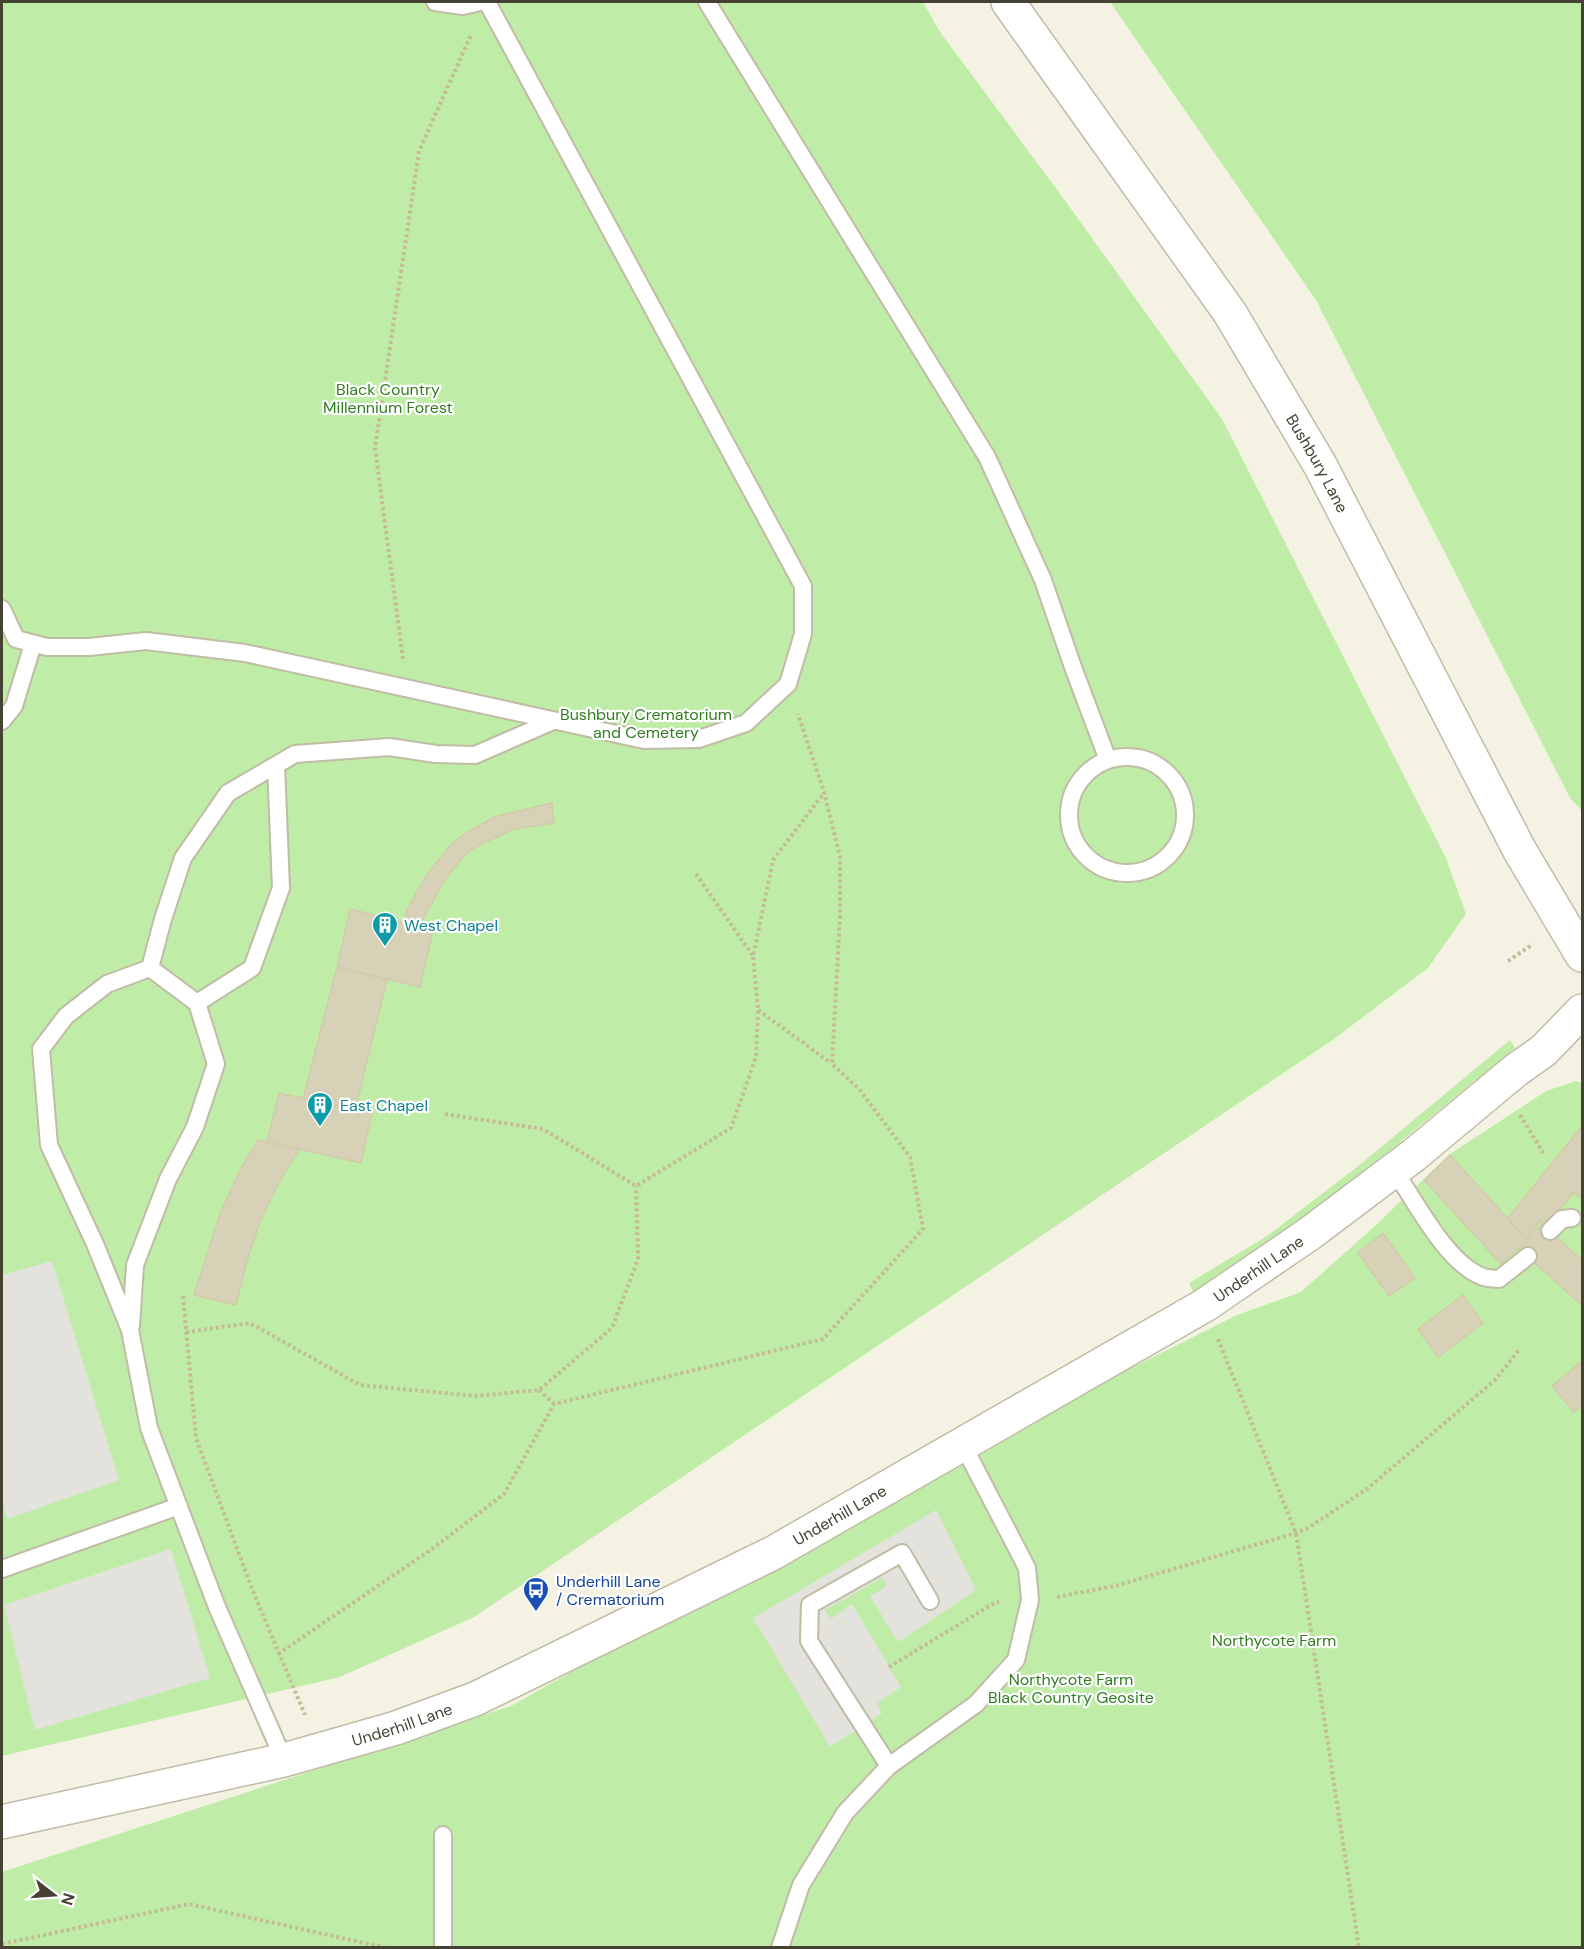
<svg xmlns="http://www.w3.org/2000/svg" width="1584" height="1949" viewBox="0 0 1584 1949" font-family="'DM Sans',sans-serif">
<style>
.green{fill:#bfeda7}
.parking{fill:#e3e2dc}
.building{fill:#d6d1b7;stroke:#d2cbaa;stroke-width:1.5}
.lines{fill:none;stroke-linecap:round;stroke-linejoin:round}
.service-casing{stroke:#c0bca5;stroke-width:20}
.tertiary-casing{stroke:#c0bca5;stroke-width:36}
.path{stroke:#c3bc94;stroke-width:4;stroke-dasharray:3 3;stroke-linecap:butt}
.service{stroke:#fff;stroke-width:16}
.tertiary{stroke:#fff;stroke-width:33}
.labels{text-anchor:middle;stroke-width:4.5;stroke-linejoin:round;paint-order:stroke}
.park-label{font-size:16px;fill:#307e20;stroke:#fff}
.street-label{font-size:16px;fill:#464233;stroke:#fff}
.culture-label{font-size:16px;fill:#0d838f;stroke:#fff;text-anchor:start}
.transit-label{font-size:16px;fill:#164399;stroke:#fff;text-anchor:start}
</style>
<rect width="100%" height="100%" fill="#f4f2e3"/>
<path class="green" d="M2 2H923L940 32 1061 195 1222 419 1446 858 1466 914 1428 968 1334 1039 474 1617 340 1677 2 1756Z
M1110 2H1582V811L1570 798 1316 300Z
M1510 1040 1515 1048 1356 1178 1255 1254 1193 1292 1189 1283 1267 1236 1357 1167Z
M1576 1081 1582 1083V1947L2 1948V1872L511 1706 938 1465 1237 1315 1301 1292 1376 1225 1450 1154 1546 1091Z"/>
<path class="parking" d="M52 1261 119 1480 7 1519 2 1500V1275Z
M936 1510 976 1590 898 1642 870 1596 887 1586 882 1578 825 1610 831 1619 852 1604 901 1687 877 1703 882 1713 830 1747 753 1618Z
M171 1549 210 1678 35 1730 4 1605Z"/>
<path class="building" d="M552 803 554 823 514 829 479 845 465 855 446 878 419 926 403 922 407 910 424 879 448 848 461 836 494 817Z
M350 909 433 930 420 987 337 967Z
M337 967 387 980 355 1110 303 1099Z
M279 1093 372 1113 361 1163 267 1142Z
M1582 1126V1193L1579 1197 1574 1192 1546 1226 1540 1221 1526 1239 1508 1218Z
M258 1140 299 1149 278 1184 260 1222 247 1261 236 1305 194 1295 220 1214 241 1168Z
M1450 1155 1527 1240 1501 1264 1424 1180Z
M1542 1224 1582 1260V1305L1519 1249Z
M1383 1233 1415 1278 1389 1296 1358 1253Z
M1463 1295 1483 1323 1438 1357 1418 1329Z
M1582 1361V1405L1574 1412 1552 1386Z"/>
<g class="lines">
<defs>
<path id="service" d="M435 2 463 6 480 2
M707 2 987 457 1043 580 1074 670 1108 760
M2 609 16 639 47 647H89L146 641 245 653 644 740 699 739 746 723 788 684 803 634V586L487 2
M2 721 14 706 33 644
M1069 815a58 58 0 1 1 116 0a58 58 0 1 1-116 0Z
M197 1003 252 968 281 888 276 765
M1394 1170C1415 1201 1446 1262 1481 1276 1486 1279 1493 1278 1499 1279L1528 1256
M1550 1231 1562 1219 1572 1218
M131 1326 135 1265 168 1179 195 1127 216 1064 197 1003 150 968
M2 1569 179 1506
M284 1760 217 1607 149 1428 130 1330 95 1244 49 1145 41 1049 66 1016 107 984 150 968 163 919 183 858 228 793 295 754 389 747 436 754 475 755 553 721
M889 1766 809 1641 810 1605 902 1553 930 1601
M443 1948V1835
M780 1948 801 1885 845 1813 889 1766 976 1704 1016 1660 1030 1600 1027 1568 962 1443"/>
<g id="tertiary">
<path id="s1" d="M1008 2 1230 313 1320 465 1520 851 1582 955"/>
<path id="s2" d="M2 1822 284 1760 396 1728 475 1699 773 1553 1205 1305 1309 1234 1414 1155 1516 1070 1543 1051 1582 1011"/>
</g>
</defs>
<use href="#service" class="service-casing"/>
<use href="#tertiary" class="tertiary-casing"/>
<path class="path" d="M403 659 375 448 419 151 471 35
M696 874 753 956
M1508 961 1533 944
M758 1010 831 1063
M445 1114 543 1129 636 1186 731 1128 756 1057 758 1010 753 957 773 860 824 793
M1520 1115 1544 1154
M183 1296 196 1438 252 1589 305 1715
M186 1332 250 1323 360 1385 476 1396 539 1390 612 1328 638 1259 636 1186
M1218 1339 1296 1533 1359 1948
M539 1390 554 1404
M1057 1597 1115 1586 1296 1533 1308 1528 1367 1489 1495 1380 1519 1350
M278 1654 432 1549 504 1494 554 1404 823 1339 923 1229 910 1157 859 1089 832 1064 840 917V857L824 792 798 714
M889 1667 996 1602H999
M2 1944 189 1904 387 1948"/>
<use href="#service" class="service"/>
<use href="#tertiary" class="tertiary"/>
</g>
<defs>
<symbol id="building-pin" viewBox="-11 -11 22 30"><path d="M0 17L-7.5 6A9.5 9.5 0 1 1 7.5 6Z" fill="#0f9aa8" stroke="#fff"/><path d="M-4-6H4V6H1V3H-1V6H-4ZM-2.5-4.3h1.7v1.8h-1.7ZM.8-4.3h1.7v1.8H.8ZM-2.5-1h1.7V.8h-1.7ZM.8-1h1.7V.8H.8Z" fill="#fff"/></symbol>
<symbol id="bus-pin" viewBox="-11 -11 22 30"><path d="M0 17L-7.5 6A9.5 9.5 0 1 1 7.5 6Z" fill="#1a4fb4" stroke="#fff"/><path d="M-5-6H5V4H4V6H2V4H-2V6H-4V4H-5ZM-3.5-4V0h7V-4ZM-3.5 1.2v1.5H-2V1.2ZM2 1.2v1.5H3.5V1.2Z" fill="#fff"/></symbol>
</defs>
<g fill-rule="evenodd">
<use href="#building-pin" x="370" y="910" width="30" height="40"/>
<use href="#building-pin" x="305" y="1090" width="30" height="40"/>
<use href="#bus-pin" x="521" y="1575" width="30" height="40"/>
</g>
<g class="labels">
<g class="park-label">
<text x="388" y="395">Black Country<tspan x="388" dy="18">Millennium Forest</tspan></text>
<text x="646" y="720">Bushbury Crematorium<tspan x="646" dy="18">and Cemetery</tspan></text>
<text x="1274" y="1646">Northycote Farm</text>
<text x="1071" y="1685">Northycote Farm<tspan x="1071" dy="18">Black Country Geosite</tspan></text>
</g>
<g class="street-label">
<text dy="6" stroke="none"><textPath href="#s1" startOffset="556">Bushbury Lane</textPath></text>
<text dy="6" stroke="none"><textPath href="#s2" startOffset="1384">Underhill Lane</textPath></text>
<text dy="6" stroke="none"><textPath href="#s2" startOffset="898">Underhill Lane</textPath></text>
<text dy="6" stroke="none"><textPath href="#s2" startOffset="412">Underhill Lane</textPath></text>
</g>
<g class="culture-label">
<text x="404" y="931">West Chapel</text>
<text x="340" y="1111">East Chapel</text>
</g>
<g class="transit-label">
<text x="556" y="1587">Underhill Lane<tspan x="556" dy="18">/ Crematorium</tspan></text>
</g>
</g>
<rect width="1584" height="1949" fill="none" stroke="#464233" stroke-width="6"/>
<g transform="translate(54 1895) rotate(107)" stroke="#ffffff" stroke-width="4.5" paint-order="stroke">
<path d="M0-4.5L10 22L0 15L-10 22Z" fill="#464233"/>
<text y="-9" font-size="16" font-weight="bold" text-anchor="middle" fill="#464233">N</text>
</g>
</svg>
